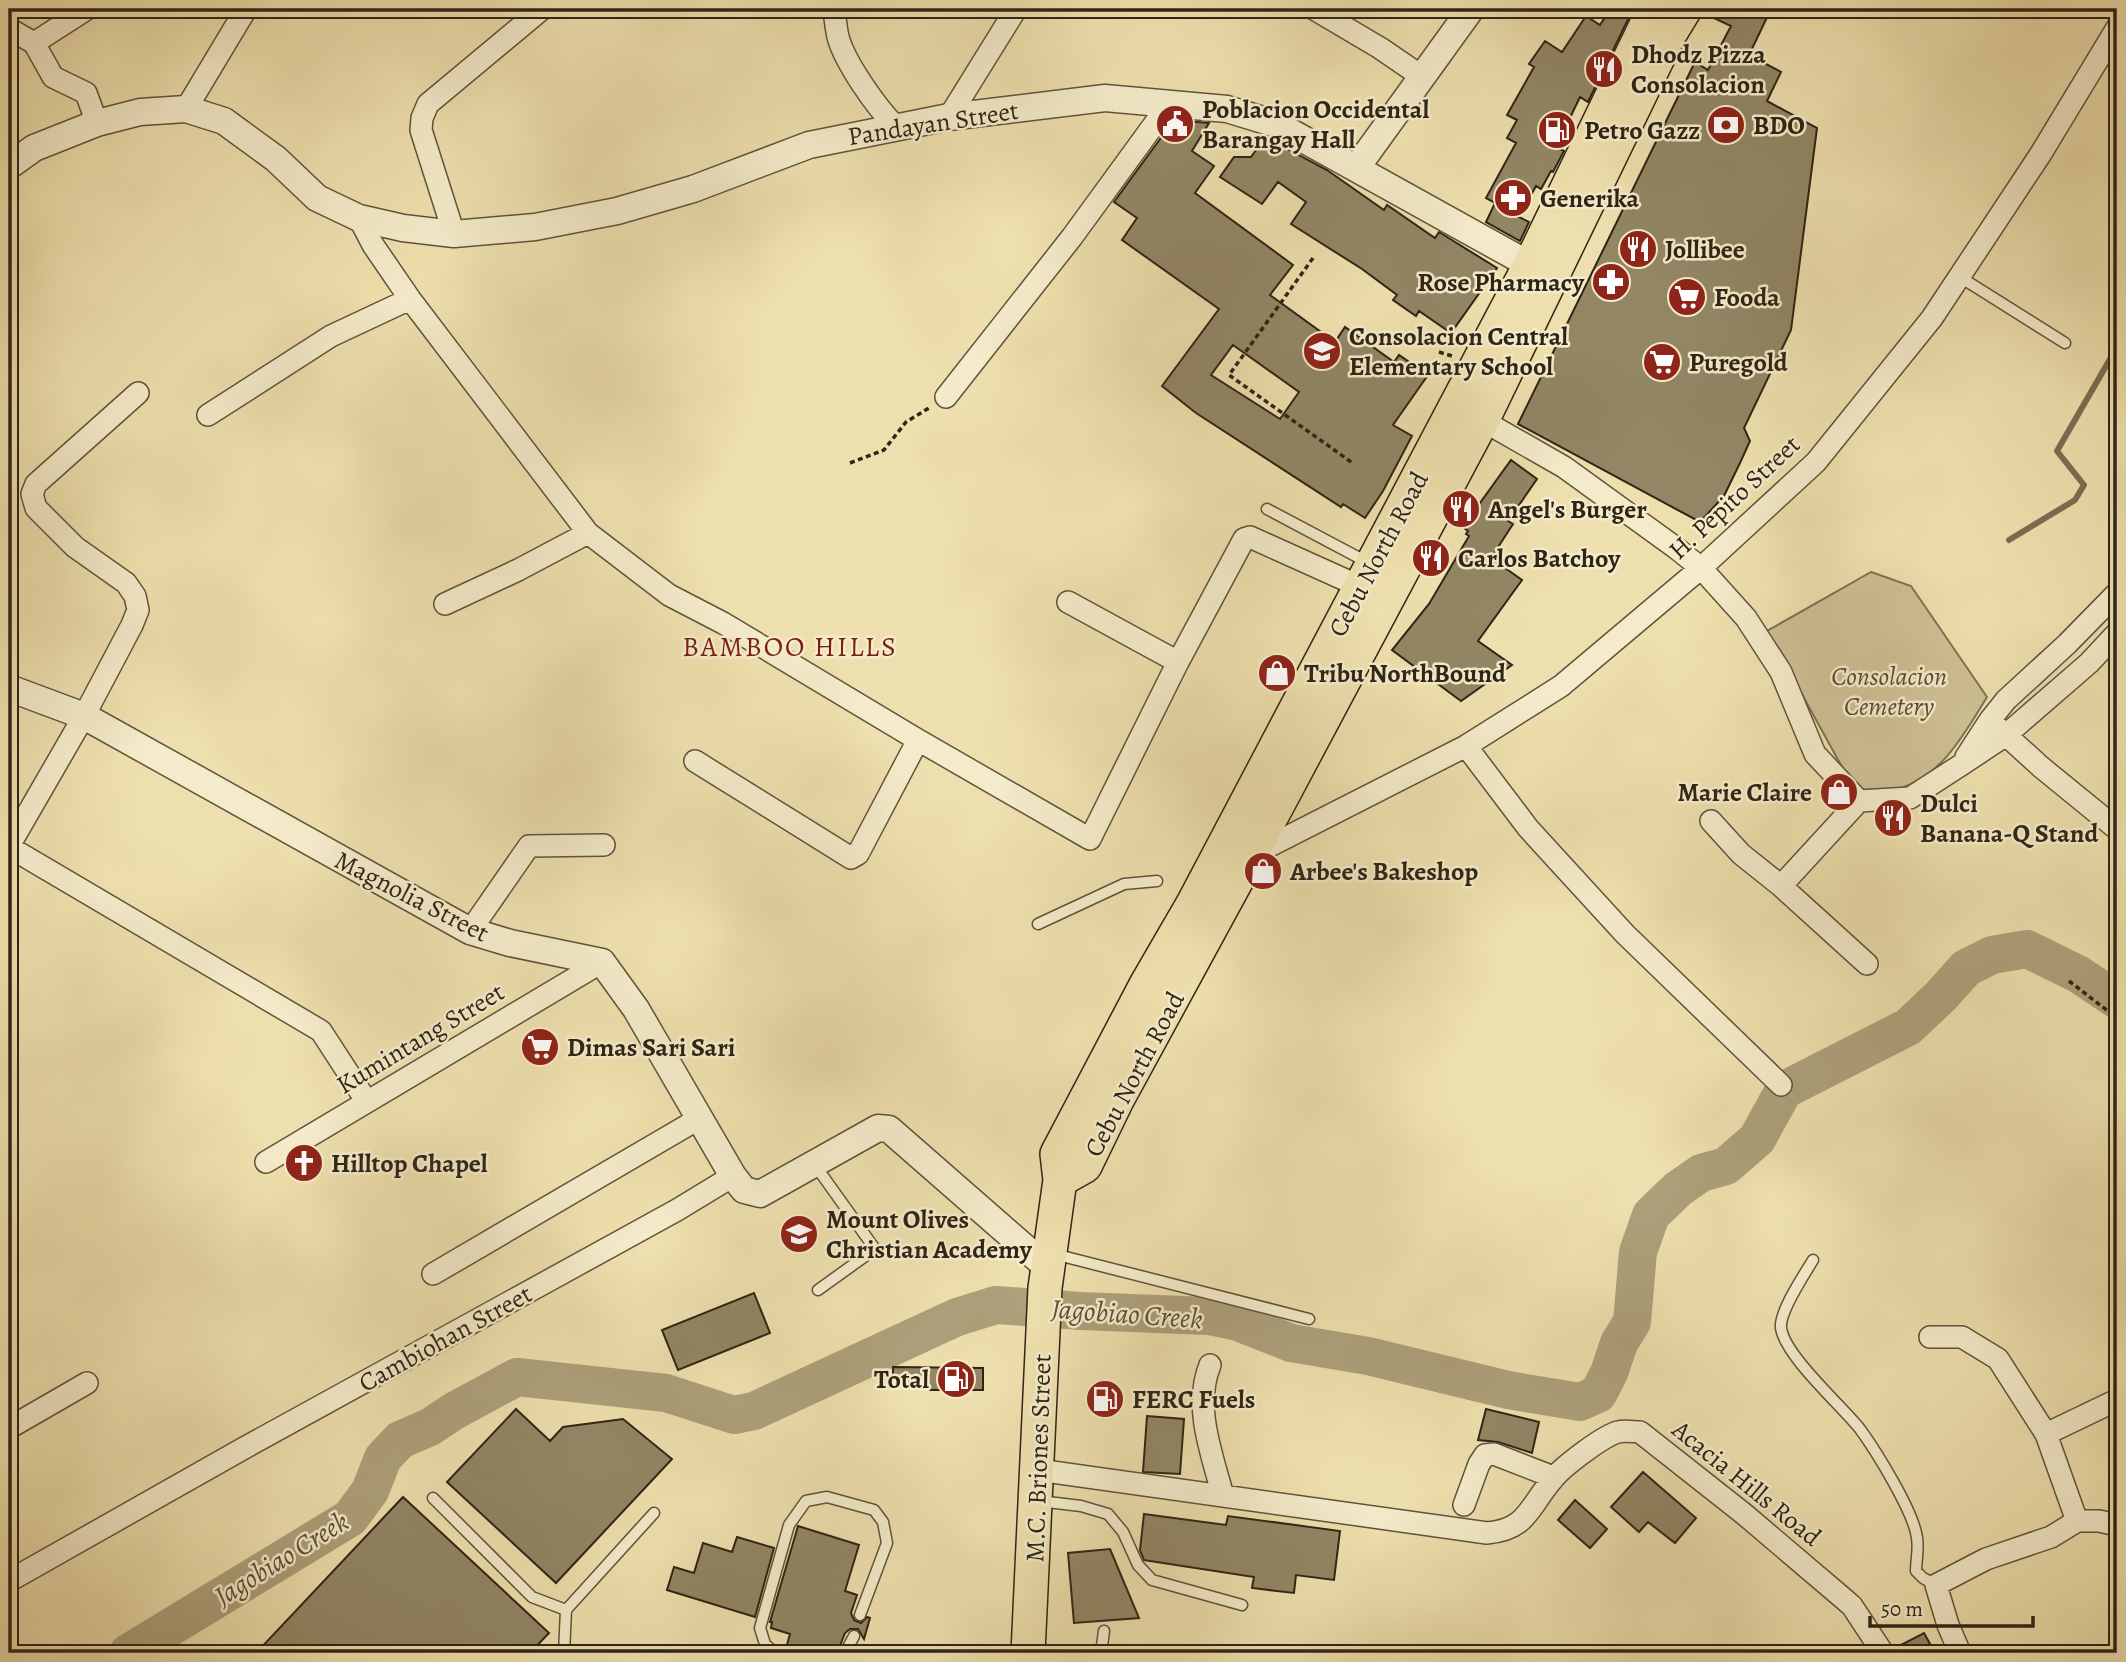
<svg xmlns="http://www.w3.org/2000/svg" width="2126" height="1662" viewBox="0 0 2126 1662" font-family="Alegreya,serif">
<style>
.green{fill:#cec094;stroke:#7e7254;stroke-width:2}
.lines{fill:none;stroke-linecap:round;stroke-linejoin:round}
.stream{stroke:#7b6e52;stroke-width:6}
.river{stroke:#ada07a;stroke-width:38}
.building{fill:#928665;stroke:#2f2415;stroke-width:2;fill-rule:evenodd}
.service-casing{stroke:#5f533b;stroke-width:13}
.minor-casing{stroke:#5f533b;stroke-width:24}
.tertiary-casing{stroke:#5f533b;stroke-width:29}
.primary-casing{stroke:#2f2415;stroke-width:36}
.path{stroke:#2f2415;stroke-width:3.5;stroke-dasharray:5 3.5;stroke-linecap:butt}
.service{stroke:#f4ebca;stroke-width:10}
.minor{stroke:#f4ebca;stroke-width:21}
.tertiary{stroke:#f4ebca;stroke-width:26}
.primary{stroke:#eee0ae;stroke-width:33}
.labels{text-anchor:middle;stroke-width:5;stroke-linejoin:round;paint-order:stroke}
.poi-label{font-size:26px;font-weight:bold;fill:#2f2415;stroke:#f4ebca;text-anchor:start}
.street-label{font-size:26px;fill:#2f2415;stroke:#f4ebca}
.park-label{font-size:26px;font-style:italic;fill:#574b35;stroke:#f4ebca}
.neighbourhood-label{font-size:28px;letter-spacing:2px;fill:#7a1f14;stroke:#f4ebca}
.water-label{font-size:28px;font-style:italic;fill:#5b4f38;stroke:#f4ebca}
</style>
<rect width="100%" height="100%" fill="#eee0ae"/>
<filter id="stains"><feTurbulence type="fractalNoise" baseFrequency=".00286" numOctaves="4"/><feColorMatrix values="0 0 0 0 .2 0 0 0 0 .09 0 0 0 0 .02 0 0 0 .5 -.17"/></filter>
<radialGradient id="worn" r=".72"><stop offset=".6" stop-color="#630" stop-opacity="0"/><stop offset="1" stop-color="#630" stop-opacity=".3"/></radialGradient>
<path class="green" d="M1871 572 1911 586 1987 697C1965 733 1941 778 1897 789 1887 792 1875 791 1865 792L1847 776 1767 631Z"/>
<g class="lines">
<path class="stream" d="M2009 540 2075 500 2084 485 2057 451 2117 347"/>
<path class="river" d="M128 1653 350 1518 370 1491 383 1458 400 1440 430 1427 454 1411 517 1377 666 1393 734 1415 754 1411 957 1317 996 1305 1081 1311 1209 1316 1238 1322 1291 1343 1368 1356 1508 1390 1580 1402 1598 1394 1609 1373 1619 1343 1632 1322 1638 1252 1651 1215 1678 1189 1701 1173 1726 1166 1757 1139 1784 1090 1908 1027 1941 996 1966 968 1992 955 2027 949 2078 974 2117 1000"/>
</g>
<path class="building" d="M1610 9H1633L1588 102 1580 97 1556 147 1564 151 1553 172 1551 171 1541 189 1536 186 1519 217 1529 222 1520 241 1486 222 1495 203 1486 198 1516 143 1507 138 1517 120 1507 115 1534 67 1529 64 1545 41 1562 52 1586 16 1600 25Z
M1704 9H1771L1749 55 1781 72 1767 101 1817 128 1791 330 1744 428 1750 441 1740 463 1724 496 1700 522 1518 424 1695 62 1708 70 1731 26 1703 13Z
M1174 120 1209 123 1192 151 1214 166 1195 193 1293 265 1270 295 1335 342 1345 327 1394 362 1399 355 1428 375 1393 425 1412 436 1383 491 1365 518 1343 504 1341 507 1196 413 1162 386 1219 309 1122 240 1137 218 1114 202ZM1233 345 1299 392 1280 419 1211 375Z
M1265 137 1327 170 1384 210 1387 205 1435 238 1439 232 1497 268 1451 333 1419 311 1416 316 1393 300 1397 295 1362 269 1291 224 1306 202 1278 182 1262 204 1220 177 1234 157H1251Z
M1511 460 1537 479 1508 521 1513 524 1491 558 1522 580 1478 641 1512 665 1461 701 1392 650 1429 604 1469 536 1466 534 1468 531 1452 519 1467 500 1477 507Z
M754 1293 770 1333 678 1370 662 1330Z
M893 1367 983 1368V1390H930V1386L893 1385Z
M516 1409 550 1441 563 1427 623 1419 672 1459 556 1583 447 1482Z
M1486 1409 1539 1422 1532 1453 1498 1442 1478 1440Z
M1147 1416 1184 1419 1180 1474 1143 1472Z
M1643 1472 1696 1518 1675 1543 1648 1522 1639 1532 1611 1507Z
M403 1497 549 1633 530 1653H256Z
M1575 1500 1607 1529 1590 1548 1558 1520Z
M1144 1514 1226 1525 1228 1516 1340 1531 1334 1580 1296 1575 1294 1593 1252 1588 1254 1577 1144 1560 1140 1550Z
M798 1526 859 1545 845 1591 857 1595 851 1613 854 1620 861 1623 867 1617 870 1618 864 1639 858 1629H850L845 1633 837 1653H791L787 1645 790 1634 771 1628 772 1622H770Z
M737 1537 774 1548 755 1617 667 1590 674 1567 694 1573 703 1543 732 1552Z
M1110 1549 1139 1618 1074 1623 1068 1553Z
M1924 1633 1935 1653H1896L1895 1648Z"/>
<g class="lines">
<defs>
<path id="service" d="M1960 277 2065 343
M1267 509 1367 562
M1038 924 1124 884 1157 881
M815 1165 875 1249 818 1290
M1054 1254 1309 1319
M1813 1260C1804 1275 1779 1312 1781 1328 1785 1356 1841 1405 1860 1429 1876 1451 1914 1512 1917 1538 1919 1549 1916 1560 1916 1571L1923 1578 1936 1585
M433 1498 532 1597 566 1610
M1039 1501 1081 1506 1108 1514 1123 1532 1138 1565 1152 1580 1242 1605
M564 1653 566 1610 654 1513
M775 1653 765 1644 760 1628 789 1525 806 1501 827 1497 874 1510 883 1522 887 1543 860 1615
M845 1653 854 1636
M1101 1653 1104 1631"/>
<path id="minor" d="M834 9C835 18 836 28 838 37 845 63 877 108 896 127
M1314 9 1380 48 1421 76
M9 32 13 31 34 43 53 77 86 93 97 123
M34 43 87 9
M186 109 246 9
M949 117 1016 9
M359 218 373 245 410 299 588 533 669 595 723 623 918 740 1090 839 1178 662 1244 539 1250 537 1361 587
M454 234 421 130 422 118 428 104 542 9
M946 397 1072 237 1169 104
M208 415 331 336 410 299
M1473 415 1564 467 1676 548 1701 568 1746 618 1781 672 1815 754 1859 801 1910 798 1961 765 2006 735 2089 663 2117 633
M1068 602 1178 662
M445 604 518 570 588 533
M1996 726 2041 767 2117 829
M1466 746 1528 828 1625 934 1781 1085
M1966 757 1990 720 2006 700 2067 644 2117 593
M695 761 851 858 858 854 918 740
M1711 821 1741 854 1781 886 1867 964
M9 846 84 716 132 625 138 610 135 596 126 583 75 547 36 508 32 494 36 484 138 393
M9 847 321 1031 367 1102
M1250 856 1466 746 1561 686 1701 568 1816 462 1932 318 2040 155 2117 28
M1781 886 1859 801
M470 931 529 846 604 845
M266 1162 602 962
M433 1274 700 1118
M1930 1337H1962L1998 1359 2046 1434 2077 1521
M1210 1365C1193 1407 1212 1454 1223 1496
M9 1428 87 1383
M2046 1434 2117 1400
M1038 1470 1487 1533C1527 1530 1529 1507 1552 1480 1562 1467 1603 1436 1618 1432 1625 1430 1634 1432 1640 1432L1744 1514 1844 1599 1852 1606 1883 1653
M1464 1505 1479 1464 1485 1455 1494 1454 1553 1477
M9 1581 246 1447 677 1210 733 1176
M1960 1653 1948 1625 1936 1585 1986 1559 2051 1537 2077 1521H2099L2117 1525"/>
<path id="tertiary" d="M9 166 34 148 97 123 140 112 186 109 224 121 276 159 317 198 359 218 403 228 454 234 535 227 617 211 693 189 809 145 949 117 1105 98 1227 109 1276 124 1530 265
M1357 167 1471 9
M9 688 84 716 470 931 510 943 602 962 636 1009 733 1176 744 1190 760 1194 878 1128 889 1129 1047 1267"/>
<path id="primary" d="M1060 1180 1085 1166 1117 1100 1276 808 1483 419 1668 37 1685 9
M1028 1653 1045 1288 1060 1180 1057 1154 1147 983 1194 902 1530 265 1654 9"/>
</defs>
<use href="#service" class="service-casing"/>
<use href="#minor" class="minor-casing"/>
<use href="#tertiary" class="tertiary-casing"/>
<use href="#primary" class="primary-casing"/>
<path class="path" d="M1313 258 1229 375 1354 464
M1439 352 1452 356
M850 463 884 450 906 422 929 408
M2069 981 2113 1015H2117"/>
<use href="#service" class="service"/>
<use href="#minor" class="minor"/>
<use href="#tertiary" class="tertiary"/>
<use href="#primary" class="primary"/>
</g>
<defs>
<symbol id="restaurant-disc" viewBox="-11 -11 22 22"><circle r="9.5" fill="#8f2418" stroke="#f4ebca"/><path d="M-5-6h1v4h1v-4h1v4h1v-4h1v5L-1.5 .5V6h-2V.5L-5-1ZM5-6V6H3V1.5H1.5Q1.5-4 5-6Z" fill="#fff"/></symbol>
<symbol id="civic-disc" viewBox="-11 -11 22 22"><circle r="9.5" fill="#8f2418" stroke="#f4ebca"/><path d="M-.6-6.5H3V-4.5H.6V-3L4-1V1h2V6H-6V1h2V-1L-.6-3ZM-1.2 2.5V6h2.4V2.5Z" fill="#fff"/></symbol>
<symbol id="bank-disc" viewBox="-11 -11 22 22"><circle r="9.5" fill="#8f2418" stroke="#f4ebca"/><path d="M-6-4H6V4H-6ZM0-2.3a2.3 2.3 0 1 0 0 4.6a2.3 2.3 0 1 0 0-4.6Z" fill="#fff"/></symbol>
<symbol id="fuel-disc" viewBox="-11 -11 22 22"><circle r="9.5" fill="#8f2418" stroke="#f4ebca"/><path d="M-5.5-6h7V0h2V4h1.3V-2.5L3-4.5l.8-.8L6-3V5H2.5V1h-1V6h-7ZM-4.2-4.7v3.2H.2V-4.7Z" fill="#fff"/></symbol>
<symbol id="pharmacy-disc" viewBox="-11 -11 22 22"><circle r="9.5" fill="#8f2418" stroke="#f4ebca"/><path d="M-2-6h4v4h4v4h-4v4h-4v-4h-4v-4h4Z" fill="#fff"/></symbol>
<symbol id="supermarket-disc" viewBox="-11 -11 22 22"><circle r="9.5" fill="#8f2418" stroke="#f4ebca"/><path d="M-6-5.5h2.5l.6 2H6L4.5 2H-2.5L-4.4-4H-6ZM-1.5 3.2a1.3 1.3 0 1 0 .1 0ZM3 3.2a1.3 1.3 0 1 0 .1 0Z" fill="#fff"/></symbol>
<symbol id="school-disc" viewBox="-11 -11 22 22"><circle r="9.5" fill="#8f2418" stroke="#f4ebca"/><path d="M0-5L7-2L0 1L-7-2ZM-4 1L0 2.5L4 1V4Q0 6-4 4Z" fill="#fff"/></symbol>
<symbol id="shop-disc" viewBox="-11 -11 22 22"><circle r="9.5" fill="#8f2418" stroke="#f4ebca"/><path d="M-5-2.5h2.3a2.7 3.5 0 0 1 5.4 0H5L5.5 6h-11ZM-1.5-2.5h3a1.5 2.3 0 0 0-3 0Z" fill="#fff"/></symbol>
<symbol id="church-disc" viewBox="-11 -11 22 22"><circle r="9.5" fill="#8f2418" stroke="#f4ebca"/><path d="M-1.2-6h2.4v3.5h3.3v2.4h-3.3V6h-2.4V-.1h-3.3v-2.4h3.3Z" fill="#fff"/></symbol>
</defs>
<g fill-rule="evenodd">
<use href="#restaurant-disc" x="1582" y="47" width="44" height="44"/>
<use href="#civic-disc" x="1153" y="102" width="44" height="44"/>
<use href="#bank-disc" x="1704" y="103" width="44" height="44"/>
<use href="#fuel-disc" x="1535" y="108" width="44" height="44"/>
<use href="#pharmacy-disc" x="1491" y="176" width="44" height="44"/>
<use href="#restaurant-disc" x="1616" y="227" width="44" height="44"/>
<use href="#pharmacy-disc" x="1589" y="260" width="44" height="44"/>
<use href="#supermarket-disc" x="1665" y="275" width="44" height="44"/>
<use href="#school-disc" x="1300" y="329" width="44" height="44"/>
<use href="#supermarket-disc" x="1640" y="340" width="44" height="44"/>
<use href="#restaurant-disc" x="1439" y="487" width="44" height="44"/>
<use href="#restaurant-disc" x="1409" y="536" width="44" height="44"/>
<use href="#shop-disc" x="1255" y="651" width="44" height="44"/>
<use href="#shop-disc" x="1817" y="770" width="44" height="44"/>
<use href="#restaurant-disc" x="1871" y="796" width="44" height="44"/>
<use href="#shop-disc" x="1241" y="849" width="44" height="44"/>
<use href="#supermarket-disc" x="518" y="1025" width="44" height="44"/>
<use href="#church-disc" x="282" y="1141" width="44" height="44"/>
<use href="#school-disc" x="777" y="1212" width="44" height="44"/>
<use href="#fuel-disc" x="934" y="1357" width="44" height="44"/>
<use href="#fuel-disc" x="1083" y="1377" width="44" height="44"/>
</g>
<g class="labels">
<g class="poi-label">
<text x="1631" y="63">Dhodz Pizza<tspan x="1631" dy="30">Consolacion</tspan></text>
<text x="1202" y="118">Poblacion Occidental<tspan x="1202" dy="30">Barangay Hall</tspan></text>
<text x="1753" y="134">BDO</text>
<text x="1584" y="139">Petro Gazz</text>
<text x="1540" y="207">Generika</text>
<text x="1665" y="258">Jollibee</text>
<text x="1584" y="291" text-anchor="end">Rose Pharmacy</text>
<text x="1714" y="306">Fooda</text>
<text x="1349" y="345">Consolacion Central<tspan x="1349" dy="30">Elementary School</tspan></text>
<text x="1689" y="371">Puregold</text>
<text x="1488" y="518">Angel's Burger</text>
<text x="1458" y="567">Carlos Batchoy</text>
<text x="1304" y="682">Tribu NorthBound</text>
<text x="1812" y="801" text-anchor="end">Marie Claire</text>
<text x="1920" y="812">Dulci<tspan x="1920" dy="30">Banana-Q Stand</tspan></text>
<text x="1290" y="880">Arbee's Bakeshop</text>
<text x="567" y="1056">Dimas Sari Sari</text>
<text x="331" y="1172">Hilltop Chapel</text>
<text x="826" y="1228">Mount Olives<tspan x="826" dy="30">Christian Academy</tspan></text>
<text x="929" y="1388" text-anchor="end">Total</text>
<text x="1132" y="1408">FERC Fuels</text>
</g>
<g class="street-label">
<text transform="translate(933 123) rotate(-9)" y="9">Pandayan Street</text>
<text transform="translate(1734 497) rotate(-43)" y="9">H. Pepito Street</text>
<text transform="translate(1378 554) rotate(-62)" y="9">Cebu North Road</text>
<text transform="translate(412 896) rotate(27)" y="9">Magnolia Street</text>
<text transform="translate(420 1038) rotate(-31)" y="9">Kumintang Street</text>
<text transform="translate(1134 1074) rotate(-62)" y="9">Cebu North Road</text>
<text transform="translate(445 1338) rotate(-29)" y="9">Cambiohan Street</text>
<text transform="translate(1038 1458) rotate(-88)" y="9">M.C. Briones Street</text>
<text transform="translate(1747 1483) rotate(39)" y="9">Acacia Hills Road</text>
</g>
<g class="park-label">
<text x="1889" y="685">Consolacion<tspan x="1889" dy="30">Cemetery</tspan></text>
</g>
<g class="neighbourhood-label">
<text x="790" y="656">BAMBOO HILLS</text>
</g>
<g class="water-label">
<text transform="translate(1127 1313) rotate(4)" y="10">Jagobiao Creek</text>
<text transform="translate(281 1558) rotate(-32)" y="10">Jagobiao Creek</text>
</g>
</g>
<rect width="2126" height="1662" fill="none" stroke="#eee0ae" stroke-width="35"/>
<rect x="10" y="10" width="2105" height="1641" fill="none" stroke="#2f2415" stroke-width="3.5"/>
<rect x="18" y="18" width="2091" height="1627" fill="none" stroke="#2f2415" stroke-width="2"/>
<path d="M1870 1616v10h163v-10" fill="none" stroke="#2f2415" stroke-width="3.5"/>
<text x="1881" y="1616" font-size="21" fill="#2f2415" stroke="#f4ebca" stroke-width="5" paint-order="stroke">50 m</text>
<rect width="100%" height="100%" filter="url(#stains)"/>
<rect width="100%" height="100%" fill="url(#worn)"/>
</svg>
